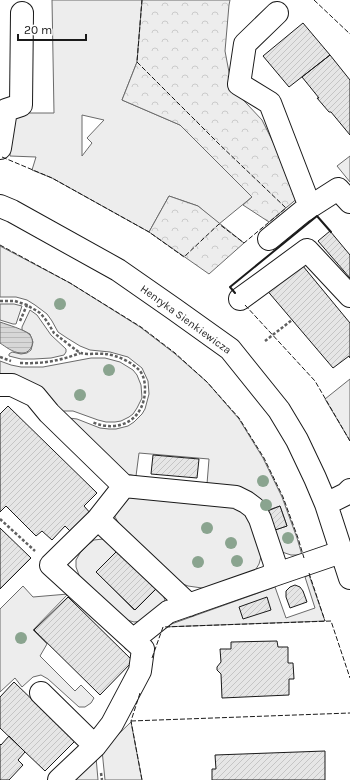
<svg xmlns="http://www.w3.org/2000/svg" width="350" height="780" viewBox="0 0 350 780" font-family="Karla,sans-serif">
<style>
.built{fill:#ededed;stroke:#6a6a6a;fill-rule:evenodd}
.forest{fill:url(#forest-crowns);stroke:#6a6a6a}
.water{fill:url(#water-rules);stroke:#6a6a6a}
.building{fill:url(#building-hatch);stroke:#1a1a1a}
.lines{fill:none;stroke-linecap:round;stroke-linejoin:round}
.minor-casing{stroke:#1a1a1a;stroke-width:24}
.path{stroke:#5f5f5f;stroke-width:2.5;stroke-dasharray:3 2;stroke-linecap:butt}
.minor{stroke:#fff;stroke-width:22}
.fence{stroke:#1a1a1a;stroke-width:1;stroke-dasharray:5 2;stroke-linecap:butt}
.wall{stroke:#1a1a1a;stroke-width:2}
.tree{fill:#8aa48f}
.labels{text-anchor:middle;stroke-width:3;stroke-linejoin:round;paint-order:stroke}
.street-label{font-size:11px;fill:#1a1a1a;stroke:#fff}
</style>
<defs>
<pattern id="forest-crowns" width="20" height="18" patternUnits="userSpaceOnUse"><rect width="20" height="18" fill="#ededed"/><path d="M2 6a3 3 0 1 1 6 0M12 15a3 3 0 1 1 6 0" fill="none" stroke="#cbcbcb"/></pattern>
<pattern id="water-rules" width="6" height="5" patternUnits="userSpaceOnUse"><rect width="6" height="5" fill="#d7d7d7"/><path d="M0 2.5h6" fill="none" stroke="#b8b8b8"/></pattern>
<pattern id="building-hatch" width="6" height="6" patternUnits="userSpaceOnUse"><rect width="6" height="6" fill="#e6e6e6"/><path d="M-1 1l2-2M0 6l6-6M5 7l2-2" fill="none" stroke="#c5c5c5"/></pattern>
</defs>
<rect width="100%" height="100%" fill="#fff"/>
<path class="built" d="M52 0H142L137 62 122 100 180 125 252 197 219 224 198 206 169 196 149 232 52 178 32 170 36 157 10 156 11 113H54ZM82 115 104 120 87 138 92 143 82 156Z
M350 156V182L337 166Z
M0 246 70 283 140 327 174 353 207 382 239 419 263 458 282 497 297 538 302 555H291L282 552 272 531 287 526 280 506 265 511 207 484 209 459 139 453 136 476 126 474 69 418 77 419 100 428 109 429H116L128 426 134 422 142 414 145 409 149 394 148 381 142 368 128 357 110 352 90 350 80 346 67 338 58 332 52 321 47 314 35 305 27 300 16 297H0Z
M0 304H14L22 306 16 324H13L0 320Z
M30 310 37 315 51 335 66 349V352L64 355 51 358 34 359H21L9 356V354L12 352 21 354 27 353 31 350 33 342 31 337 30 334 22 330V327Z
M91 358H105L120 362 133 370 137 375 141 385 142 398 137 408 133 414 129 417 121 421 115 422H106L98 420 73 411H64L61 413 0 378V361L11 365 21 367H43Z
M350 379V441L325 399Z
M126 496 232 504 248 517 262 553 259 564 256 569 249 574 215 586 202 588 188 586 178 582 118 522 115 517 114 512Z
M103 539 119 549 96 572 134 610 156 589 163 595 165 600 142 621 134 622 127 620 121 616 79 575 76 567V560L80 553 89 544 94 540Z
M309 575 325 621 163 627 275 587 286 618 315 608 305 577Z
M23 586 33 597 68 594 33 630 47 644 40 656 75 691 81 685 94 698 91 703 85 707H79L48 679 41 675 33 677 22 687 15 678 0 692V609Z
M131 722 142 780H105L102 750Z
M96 757 98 780H72Z"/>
<path class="forest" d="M142 0H230L229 5 225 51 232 88 262 120 284 164 299 197 269 222 243 205 252 197 180 125 122 100 137 62Z
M169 196 198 206 244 243 209 274 149 232Z"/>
<path class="water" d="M0 322C8 325 23 329 29 334 37 342 30 355 20 353 12 352 6 347 0 343Z"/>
<path class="building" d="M303 23 330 55 289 87 263 56Z
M330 55 350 80V135L331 112H329L317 98H319L302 77Z
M330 231 350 255V278L318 241Z
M298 260 350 323V358L349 356 333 368 265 288Z
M8 406 97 493 84 506 91 514 72 533 65 526 52 540 42 531 36 536 6 506 0 512V414Z
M153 455 199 459 197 478 151 474Z
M280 506 287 526 272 531 265 512Z
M0 528 31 558 0 589Z
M119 549 158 587 135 610 96 572Z
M295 585 300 587 303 591 307 602 290 608 286 597V591L290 587Z
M68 597 133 661 100 695 34 630Z
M267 597 271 610 243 619 239 607Z
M277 641 278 647H288V663H293L294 679H289V695L222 698 221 674 217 670V667L221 662 220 649H231V642Z
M14 682 75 741 45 771 0 728V697Z
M9 736 25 752 18 760 23 765 9 780H0V744L1 745Z
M325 751V780H212V769H216L215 755Z"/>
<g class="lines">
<defs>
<path id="minor" d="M277 13 245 44 239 84 270 103 310 207
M0 148 6 110 21 105 22 13
M0 206 12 211 118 270 174 309 230 349 279 410 297 440 315 478 326 504 350 578
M269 239 302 212 338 189 350 202
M240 299 307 250 350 296
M0 385H12L35 396 49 413 124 486 236 497 246 502 254 508 260 519 275 564 274 575 168 612 133 640
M326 504 346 494 350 490
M98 519 124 486
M274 575 341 552
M41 693 95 746
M59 780 95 746 112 724 140 671 143 649 51 565 98 519 189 605"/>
</defs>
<use href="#minor" class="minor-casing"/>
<path class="path" d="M0 301H15L27 305
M20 321 27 305C31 308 36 310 40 313 43 316 46 320 48 323 50 326 52 330 54 333 57 335 79 353 81 353 87 355 98 353 105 354 117 355 132 362 140 371 144 376 145 383 145 389 145 419 120 434 92 422
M265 341 292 320
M0 357 11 361
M20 363C41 364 60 361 80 353
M0 519 35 551
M101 773 102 780"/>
<use href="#minor" class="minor"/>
<path class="fence" d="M314 0 350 34
M2 157 52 178 149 232 184 257 219 224 244 243 286 208 219 144 137 62 142 0
M0 245 70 283 141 327 175 353 207 382 239 418 264 458 283 497 298 538 304 558
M245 305 315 381 350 441
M309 573 325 621
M152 658 163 627 331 621 350 678
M140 693 131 721 142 780
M131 721 350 713"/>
<path class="wall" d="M235 293 230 287 317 216 331 232"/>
</g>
<g class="tree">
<circle cx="60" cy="304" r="6"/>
<circle cx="109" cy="370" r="6"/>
<circle cx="80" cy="395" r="6"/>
<circle cx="263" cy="481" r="6"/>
<circle cx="266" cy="505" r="6"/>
<circle cx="207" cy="528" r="6"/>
<circle cx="288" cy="538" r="6"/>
<circle cx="231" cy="543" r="6"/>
<circle cx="237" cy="561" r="6"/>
<circle cx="198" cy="562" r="6"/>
<circle cx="21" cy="638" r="6"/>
</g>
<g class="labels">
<g class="street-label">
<text transform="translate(186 319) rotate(36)" y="4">Henryka Sienkiewicza</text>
</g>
</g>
<path d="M18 34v6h68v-6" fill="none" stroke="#1a1a1a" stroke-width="2"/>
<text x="24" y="34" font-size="12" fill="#1a1a1a" stroke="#ffffff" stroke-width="3" paint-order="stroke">20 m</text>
</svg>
